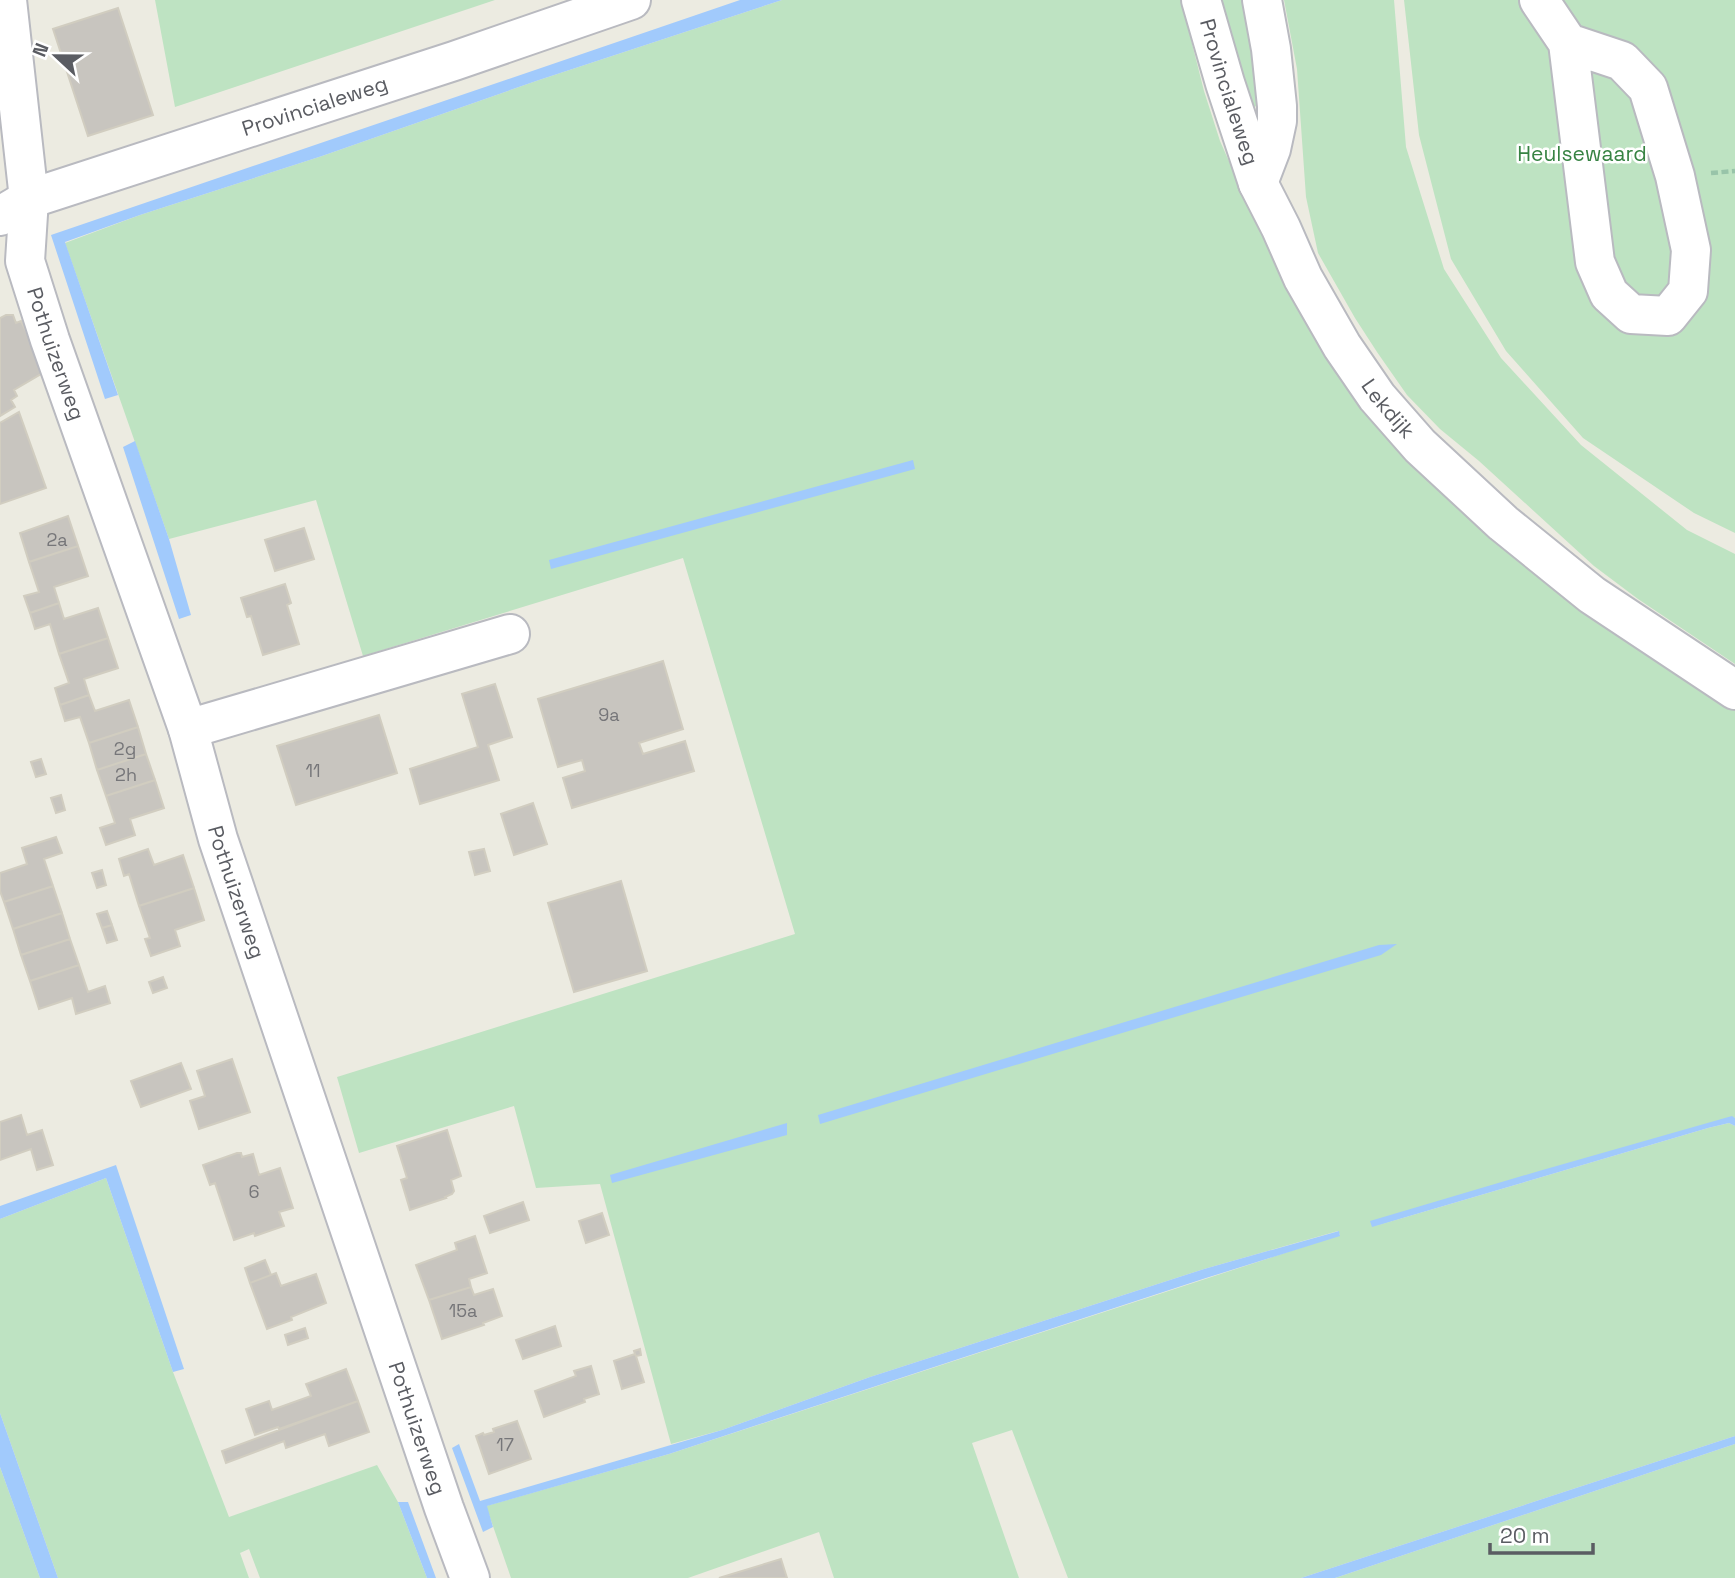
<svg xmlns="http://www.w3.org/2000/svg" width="1735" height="1578" viewBox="0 0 1735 1578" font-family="'Space Grotesk',sans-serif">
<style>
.green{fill:#bee3c2}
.water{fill:#a1cafc}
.building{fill:#c8c5bf;stroke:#d1cdc0;stroke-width:2}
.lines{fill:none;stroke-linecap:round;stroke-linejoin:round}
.minor-casing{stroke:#b9bac0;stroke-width:42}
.path{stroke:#98c4a9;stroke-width:4.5;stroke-dasharray:7 3.5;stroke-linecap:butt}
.minor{stroke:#fff;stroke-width:38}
.labels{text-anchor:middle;stroke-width:5;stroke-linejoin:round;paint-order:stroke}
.number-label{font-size:18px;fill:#767679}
.street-label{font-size:21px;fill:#5a5c62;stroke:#fff}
.park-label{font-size:21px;fill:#378343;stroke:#fff}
</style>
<rect width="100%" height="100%" fill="#ecebe1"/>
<path class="green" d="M155 0H495L175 107Z
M782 0H1181L1204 91 1220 141 1236 177 1335 364 1735 706V1118L1732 1117 1372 1227 1708 1128 1729 1123 1735 1126V1436L1301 1578H1068L1012 1430 972 1443 1019 1578H834L819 1532 688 1578H511L486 1506 669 1454 1340 1235 1338 1231 1204 1269 870 1377 722 1430 671 1444 600 1184 536 1188 514 1106 359 1153 337 1077 795 934 683 558 363 656 316 500 169 539 65 243 140 215 322 156 539 80Z
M1218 0H1249L1264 105 1252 107Z
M1284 0H1394L1406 147 1444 269 1501 358 1581 445 1687 530 1735 554V664L1638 599 1594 566 1479 461 1440 429 1407 395 1377 352 1355 318 1318 253 1306 197 1297 69Z
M1404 0H1735V533L1694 513 1583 438 1506 351 1451 259 1419 135Z
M106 1178 173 1372 229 1517 377 1465 398 1502 427 1578H260L249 1549 240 1553 249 1578H58L0 1413V1219Z
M1735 1444V1578H1335Z
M0 1467 40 1578H0Z"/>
<path class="water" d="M740 0H782L539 80 322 156 140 215 65 242 118 395 105 399 51 235Z
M135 441 169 539 191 615 179 619 123 447Z
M913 460 915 469 551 569 549 560Z
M1397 944 1381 955 820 1124 818 1115 1379 945Z
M1732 1116 1735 1118V1126L1729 1123 1708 1128 1372 1227 1370 1221 1539 1171Z
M787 1123V1135L612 1183 610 1175Z
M116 1165 184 1369 173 1372 106 1178 0 1219V1206Z
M1339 1231 1340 1236 1206 1278 669 1454 487 1506 493 1527 483 1532 452 1448 459 1444 480 1501 722 1430 870 1377 1204 1269Z
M0 1413 58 1578H40L0 1467Z
M1735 1436V1444L1335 1578H1301Z
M398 1502H408L436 1578H427Z"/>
<path class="building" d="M118 8 153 115 88 136 53 29Z
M6 315H13L16 323 21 321 46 371 14 390 17 396 11 400 15 407 0 416V318Z
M19 412 46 488 0 504V423Z
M68 516 78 546 29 562 20 533Z
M304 528 314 559 275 571 265 540Z
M78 546 88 576 54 587 59 603 30 613 24 596 39 592 29 562Z
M285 584 291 603 287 605 299 644 263 655 251 616 247 617 241 598Z
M59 603 64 619 98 608 108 638 59 654 50 624 35 629 30 613Z
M108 638 118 668 84 679 89 695 60 705 55 688 69 683 59 654Z
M663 661 683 729 639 743 643 754 685 741 694 771 572 808 563 778 585 771 582 760 558 767 538 699Z
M495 684 512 737 488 745 499 780 420 804 410 769 478 747 462 694Z
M89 695 95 711 129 700 138 727 89 743 80 717 65 721 60 705Z
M379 715 397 773 296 805 277 746Z
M138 727 146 754 97 770 89 743Z
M146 754 155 780 106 796 97 770Z
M41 759 46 774 36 777 31 762Z
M155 780 164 808 130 819 135 835 106 845 100 828 115 823 106 796Z
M61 795 65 810 56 813 51 798Z
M533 803 547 844 514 855 501 814Z
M56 837 62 853 44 859 53 886 4 902 0 891V873L27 864 22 848Z
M148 849 154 865 183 855 194 888 139 906 129 874 124 876 119 859Z
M484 849 490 871 475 875 469 852Z
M102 870 106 885 97 888 92 873Z
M621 881 647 971 574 992 548 903Z
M53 886 62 913 13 929 4 902Z
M194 888 204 920 175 930 180 946 151 956 145 939 150 938 139 906Z
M107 911 112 925 102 928 97 914Z
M62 913 70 939 21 955 13 929Z
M112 925 117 940 107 943 102 928Z
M70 939 79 965 30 981 21 955Z
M79 965 88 992 105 986 110 1003 76 1014 72 998 39 1009 30 981Z
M163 977 167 988 153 993 149 982Z
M232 1059 250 1112 199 1129 190 1101 205 1096 197 1071Z
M181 1063 191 1089 141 1107 131 1081Z
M21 1115 27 1135 42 1130 53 1165 37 1170 31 1149 0 1160V1122Z
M447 1130 461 1176 451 1180 454 1191 452 1194 445 1197 446 1198 410 1210 401 1180 407 1178 397 1146Z
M237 1153H241L242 1157 253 1154 259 1175 280 1168 293 1208 279 1212 284 1226 255 1236 254 1233 234 1240 215 1183 210 1185 203 1165Z
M523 1202 529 1220 490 1233 484 1216Z
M602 1213 609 1235 586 1243 579 1221Z
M475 1236 487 1273 469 1279 471 1287 429 1300 416 1265 457 1250 455 1243Z
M265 1260 271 1275 250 1283 245 1268Z
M276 1273 281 1286 316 1274 326 1303 291 1317 292 1320 267 1329 250 1283Z
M471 1287 474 1295 493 1289 502 1316 483 1323 484 1325 442 1339 429 1300Z
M555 1326 561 1346 523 1359 516 1340Z
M305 1328 308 1338 288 1345 285 1335Z
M640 1349 641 1355 636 1356 644 1382 622 1389 614 1361 635 1354 634 1351Z
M591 1366 599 1394 584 1399 585 1402 544 1417 535 1391 576 1376 574 1371Z
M346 1369 358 1401 279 1429 278 1427 255 1435 246 1409 269 1401 272 1410 311 1396 306 1384Z
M358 1401 369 1432 329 1446 325 1434 286 1448 284 1441 226 1463 222 1451Z
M517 1421 531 1459 489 1474 476 1436 483 1433 484 1435 494 1432 493 1429Z
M781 1559 787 1578H719Z"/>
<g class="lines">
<defs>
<g id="minor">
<path id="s1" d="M7 0 29 199 25 261 50 340 188 729 218 839 444 1508 470 1578"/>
<path id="s2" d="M1201 0 1225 83 1258 183 1281 228 1303 278 1342 346 1377 397 1420 446 1503 523 1592 595 1735 690"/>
<path d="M1539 0 1568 43 1595 262 1609 294 1631 314 1668 316 1688 291 1691 250 1675 176 1648 88 1622 61 1568 43"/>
<path d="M1258 183 1271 149 1277 121V106L1271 49 1262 0"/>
<path id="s3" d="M0 216 29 199 454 61 631 0"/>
<path d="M188 729 510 634"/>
</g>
</defs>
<use href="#minor" class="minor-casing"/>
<path class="path" d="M1711 173 1735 171"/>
<use href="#minor" class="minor"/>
</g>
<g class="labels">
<g class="number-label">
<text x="57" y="546">2a</text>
<text x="609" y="721">9a</text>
<text x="125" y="755">2g</text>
<text x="313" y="777">11</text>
<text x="126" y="781">2h</text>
<text x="254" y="1198">6</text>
<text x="463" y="1317">15a</text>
<text x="505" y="1451">17</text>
</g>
<g class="street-label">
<text dy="7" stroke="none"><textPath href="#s2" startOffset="96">Provincialeweg</textPath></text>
<text dy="7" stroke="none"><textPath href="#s3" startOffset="334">Provincialeweg</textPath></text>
<text dy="7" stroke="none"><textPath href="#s1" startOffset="360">Pothuizerweg</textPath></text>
<text dy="7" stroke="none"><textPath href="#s2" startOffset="453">Lekdijk</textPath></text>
<text dy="7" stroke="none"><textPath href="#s1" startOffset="928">Pothuizerweg</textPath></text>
<text dy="7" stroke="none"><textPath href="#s1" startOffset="1494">Pothuizerweg</textPath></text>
</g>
<g class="park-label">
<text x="1582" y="161">Heulsewaard</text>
</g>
</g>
<g transform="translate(56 56) rotate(292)" stroke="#ffffff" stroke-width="5" paint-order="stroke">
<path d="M0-5L12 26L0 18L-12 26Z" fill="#5a5c62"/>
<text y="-10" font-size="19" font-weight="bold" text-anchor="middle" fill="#5a5c62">N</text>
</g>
<path d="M1490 1543v10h103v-10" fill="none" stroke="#5a5c62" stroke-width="3.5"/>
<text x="1500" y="1543" font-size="21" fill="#5a5c62" stroke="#ffffff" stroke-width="5" paint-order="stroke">20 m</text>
</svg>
